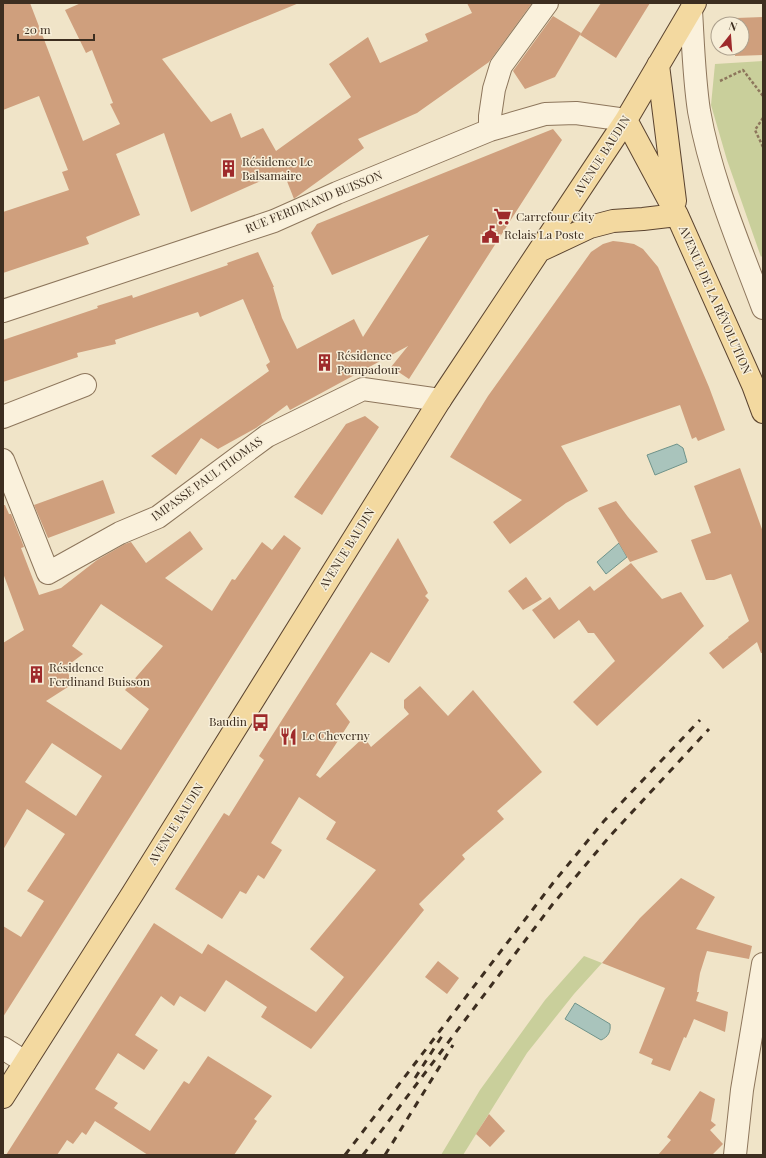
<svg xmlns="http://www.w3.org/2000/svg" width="766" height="1158" viewBox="0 0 766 1158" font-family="'Playfair Display',serif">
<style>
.green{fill:#c9cf9b}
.water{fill:#a9c4bc;stroke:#6f938a}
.building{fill:#cf9f7d;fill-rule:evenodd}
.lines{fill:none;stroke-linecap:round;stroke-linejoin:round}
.minor-casing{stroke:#8d765c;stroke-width:24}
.major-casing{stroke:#5b4430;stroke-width:24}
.path{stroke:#8d765c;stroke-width:2.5;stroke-dasharray:3 2;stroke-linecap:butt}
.minor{stroke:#faf1dc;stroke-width:22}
.major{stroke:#f3d9a0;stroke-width:22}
.rail{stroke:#3d2e20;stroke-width:3;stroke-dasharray:7 7;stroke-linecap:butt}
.labels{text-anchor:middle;stroke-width:3;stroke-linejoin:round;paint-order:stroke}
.street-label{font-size:12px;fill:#3d2e20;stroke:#f7eed8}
.poi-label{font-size:12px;fill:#3d2e20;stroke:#f7eed8;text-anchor:start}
</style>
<rect width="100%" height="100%" fill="#f0e4c8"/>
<path class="green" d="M763 61V255L761 257 727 160 711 105 715 64Z
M584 956 602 963 574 994 527 1053 463 1155H441L480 1090 545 1000Z"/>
<path class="water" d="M677 444 683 448 687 462 655 475 647 455Z
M619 543 627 557 606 574 597 562Z
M575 1003 610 1024C611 1032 608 1037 601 1040L565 1019Z"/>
<path class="building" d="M3 3H30L83 141 120 124 110 104 113 103 92 50 86 53 65 10 81 3H299L162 59 211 122 231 113 241 138 263 128 276 151 351 97 329 64 368 37 380 63 428 41 425 34 472 13 467 3H532L489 62 417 113 358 139 364 148 295 198 294 199 283 171 191 212 164 133 116 154 140 215 86 237 89 244 3 273V212L69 190 62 172 68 170 39 96 3 110Z
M601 3H650L616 58 580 35Z
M553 16 581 33 555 77 525 89 513 71Z
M763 17V55L735 56V48H742V24H736V18Z
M553 129 562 140 409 379 391 367 408 346 290 410 287 405 256 428 218 449 201 438 176 475 151 456 269 371 266 365 270 362 243 299 200 317 198 312 115 340 116 344 77 353 78 357 3 382V340L98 308 97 306 132 295 133 298 228 265 227 263 258 252 274 287H273L282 318 297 349 354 319 363 337 429 235 332 275 311 233 317 224Z
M613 241 622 242 634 244 643 249 658 267 709 387 725 430 698 441 696 437 692 439 680 405 561 446 588 491 566 503 510 544 493 522 522 500 450 457 488 396 591 252 603 244Z
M365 416 379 427 322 515 294 497 346 424Z
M740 468 763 532V653H761L757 642 723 669 709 653 728 638 729 640 728 637 749 621 731 574 714 580H706L691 540 711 533 694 486Z
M103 480 115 513 48 538 34 505Z
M616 501 628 517 658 552 630 562 598 508Z
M3 505H5L9 514H11L24 547 21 548 39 595 61 588 97 560 125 544 131 542 146 563 190 531 203 549 165 578 212 611 232 579 235 580 262 542 272 550 284 535 301 548 3 1017V926L21 937 44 901 27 891 65 834 27 809 3 850V643L24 630 3 573ZM101 604 163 646 125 690 149 709 121 750 46 701 71 685 67 666 83 654 72 646ZM52 743 102 776 76 816 25 782Z
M398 538 428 593 425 596 429 600 389 663 371 652 336 704 350 722 316 775 320 778 364 737 371 747 409 714 404 708V700L420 686 448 716 473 690 542 772 497 811 504 819 462 855 465 859 419 904 424 910 311 1049 261 1017 267 1007 226 980 205 1012 180 996 174 1006 161 996 135 1035 158 1050 144 1070 118 1053 95 1089 118 1103 114 1108 150 1131 184 1081 189 1084 208 1056 272 1096 254 1119 257 1121 234 1155H148L95 1121 86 1135 82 1132 73 1144 67 1140 57 1155H6L154 923 202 954 208 944 316 1012 344 977 310 949 376 870 326 839 336 822 299 797 271 843 282 850 264 879 258 875 246 894 240 891 222 919 175 889 224 813 229 816 264 760 259 756Z
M631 563 662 599 681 592 704 626 597 726 573 702 615 661 594 633H588L579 620 554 639 532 610 550 597 559 610 590 586 594 591Z
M526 577 542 599 523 610 508 591Z
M681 878 715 897 696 929 752 946 749 959 707 951 700 973 697 992H699L696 1001 728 1012 725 1032 694 1019 686 1038 684 1037 670 1071 651 1064 653 1059 639 1053 665 988 602 963 640 918Z
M438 961 459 978 447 994 425 977Z
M700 1091 715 1099 711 1121 716 1125 710 1130 723 1144 712 1155H658L671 1140 667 1137Z
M489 1114 505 1131 490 1147 476 1134Z"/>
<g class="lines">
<defs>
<path id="minor" d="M691 10C693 43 694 78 699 111 711 179 739 244 763 308
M490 130V116L494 89 501 66 547 3
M3 311 274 221 337 193 490 130 545 114 576 113 626 120
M3 417 85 385
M3 460 48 573 120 533 158 517 267 436 363 389 440 400
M3 1048 25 1062
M735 1155 742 1090 763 964"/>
<path id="major" d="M658 65 675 201
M626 120 677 215 753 385 763 412
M541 250 590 227 613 221 643 219 677 215
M3 1097 133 893 440 400 626 120 695 3"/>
</defs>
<use href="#minor" class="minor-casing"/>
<use href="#major" class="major-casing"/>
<path class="path" d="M720 81 743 70 763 96
M763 118 755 130 763 147"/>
<use href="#minor" class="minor"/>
<use href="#major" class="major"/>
<path class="rail" d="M415 1078 442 1036
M345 1155 553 883 604 821 700 720
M363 1155 552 905 610 836 709 729
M385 1155 453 1045"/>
</g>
<defs>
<symbol id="building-bare" viewBox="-9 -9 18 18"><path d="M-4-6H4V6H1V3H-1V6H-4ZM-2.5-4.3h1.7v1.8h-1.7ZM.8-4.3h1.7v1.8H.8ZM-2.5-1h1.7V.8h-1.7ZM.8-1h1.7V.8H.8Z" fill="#9e2a2b" stroke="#f7eed8" stroke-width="2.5" paint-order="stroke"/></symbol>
<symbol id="supermarket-bare" viewBox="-9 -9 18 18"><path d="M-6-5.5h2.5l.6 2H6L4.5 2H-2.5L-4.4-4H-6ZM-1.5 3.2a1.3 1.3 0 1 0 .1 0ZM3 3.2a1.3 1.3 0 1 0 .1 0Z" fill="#9e2a2b" stroke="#f7eed8" stroke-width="2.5" paint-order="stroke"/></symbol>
<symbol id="civic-bare" viewBox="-9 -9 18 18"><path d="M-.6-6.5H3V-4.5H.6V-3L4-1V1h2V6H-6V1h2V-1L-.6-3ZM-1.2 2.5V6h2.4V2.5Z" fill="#9e2a2b" stroke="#f7eed8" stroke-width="2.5" paint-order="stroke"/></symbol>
<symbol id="bus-bare" viewBox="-9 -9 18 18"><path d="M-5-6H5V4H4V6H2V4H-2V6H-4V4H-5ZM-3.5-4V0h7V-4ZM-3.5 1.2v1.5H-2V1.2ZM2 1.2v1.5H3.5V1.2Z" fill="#9e2a2b" stroke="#f7eed8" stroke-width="2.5" paint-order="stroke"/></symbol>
<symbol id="restaurant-bare" viewBox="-9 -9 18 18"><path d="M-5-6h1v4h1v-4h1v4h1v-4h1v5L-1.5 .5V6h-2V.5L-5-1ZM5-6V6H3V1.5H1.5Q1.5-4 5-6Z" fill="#9e2a2b" stroke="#f7eed8" stroke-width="2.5" paint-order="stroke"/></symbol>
</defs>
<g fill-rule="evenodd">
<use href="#building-bare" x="216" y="156" width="25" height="25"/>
<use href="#supermarket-bare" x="490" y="204" width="25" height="25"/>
<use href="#civic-bare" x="478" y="222" width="25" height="25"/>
<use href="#building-bare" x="312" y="350" width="25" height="25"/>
<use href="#building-bare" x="24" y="662" width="25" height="25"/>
<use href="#bus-bare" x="248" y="710" width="25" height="25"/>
<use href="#restaurant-bare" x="276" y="724" width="25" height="25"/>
</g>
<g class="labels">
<g class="street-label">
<text transform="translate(602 156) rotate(-57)" y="4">AVENUE BAUDIN</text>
<text transform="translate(314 202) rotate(-22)" y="4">RUE FERDINAND BUISSON</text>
<text transform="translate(715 300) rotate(66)" y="4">AVENUE DE LA RÉVOLUTION</text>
<text transform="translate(207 479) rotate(-36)" y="4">IMPASSE PAUL THOMAS</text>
<text transform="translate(347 549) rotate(-58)" y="4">AVENUE BAUDIN</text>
<text transform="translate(176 824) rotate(-58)" y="4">AVENUE BAUDIN</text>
</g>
<g class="poi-label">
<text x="242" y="166">Résidence Le<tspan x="242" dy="14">Balsamaire</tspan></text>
<text x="516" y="221">Carrefour City</text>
<text x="504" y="239">Relais La Poste</text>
<text x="337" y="360">Résidence<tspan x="337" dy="14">Pompadour</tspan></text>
<text x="49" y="672">Résidence<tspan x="49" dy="14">Ferdinand Buisson</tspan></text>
<text x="247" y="726" text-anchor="end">Baudin</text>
<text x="302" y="740">Le Cheverny</text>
</g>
</g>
<rect width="766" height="1158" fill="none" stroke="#3d2e20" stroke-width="8"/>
<g transform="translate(730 36) rotate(17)"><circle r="19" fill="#f7eed8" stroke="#ada18e"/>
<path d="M0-3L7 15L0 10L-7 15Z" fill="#9e2a2b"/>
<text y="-6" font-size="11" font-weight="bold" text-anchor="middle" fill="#3d2e20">N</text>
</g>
<path d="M18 34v6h76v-6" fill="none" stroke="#3d2e20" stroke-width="2"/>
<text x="24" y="34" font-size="12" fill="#3d2e20" stroke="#f7eed8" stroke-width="3" paint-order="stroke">20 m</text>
</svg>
